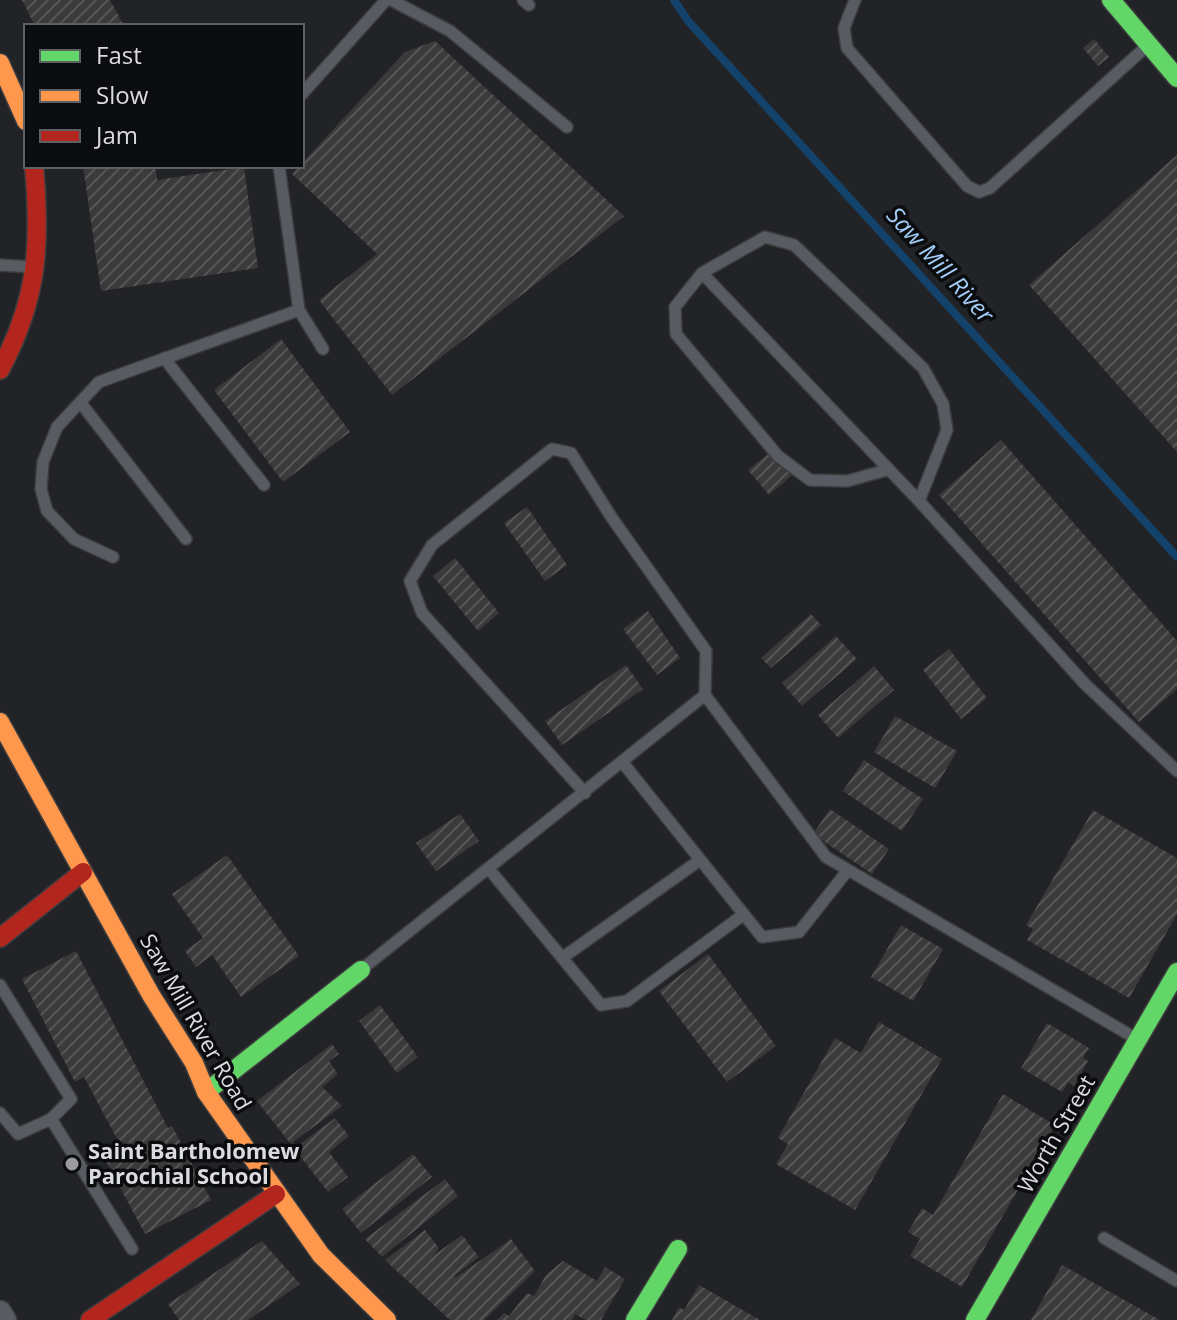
<svg xmlns="http://www.w3.org/2000/svg" width="1177" height="1320" viewBox="0 0 1177 1320" font-family="'Open Sans',sans-serif">
<style>
.lines{fill:none;stroke-linecap:round;stroke-linejoin:round}
.stream{stroke:#13436b;stroke-width:8}
.building{fill:url(#building-hatch)}
.lane-casing{stroke:#3d3d3f;stroke-width:14}
.street-casing{stroke:#3d3d3f;stroke-width:25}
.fast-casing{stroke:#3d3d3f;stroke-width:21}
.slow-casing{stroke:#3d3d3f;stroke-width:21}
.jam-casing{stroke:#3d3d3f;stroke-width:21}
.lane{stroke:#585b62;stroke-width:11}
.street{stroke:#585b62;stroke-width:22}
.fast{stroke:#63d668;stroke-width:18}
.slow{stroke:#ff974d;stroke-width:18}
.jam{stroke:#b3261e;stroke-width:18}
.poi-dot{fill:#9a9b9f;stroke:#0b0c0e;stroke-width:3}
.labels{text-anchor:middle;stroke-width:7;stroke-linejoin:round;paint-order:stroke}
.street-label{font-size:22px;fill:#dbdce0;stroke:#0b0c0e}
.poi-label{font-size:22px;font-weight:bold;fill:#dbdce0;stroke:#0b0c0e;text-anchor:start}
.water-label{font-size:24px;font-style:italic;fill:#a3ccf6;stroke:#0b0c0e}
</style>
<defs>
<pattern id="building-hatch" width="6" height="6" patternUnits="userSpaceOnUse" patternTransform="scale(2)"><rect width="6" height="6" fill="#3a3a3b"/><path d="M-1 1l2-2M0 6l6-6M5 7l2-2" fill="none" stroke="#565657"/></pattern>
</defs>
<rect width="100%" height="100%" fill="#222326"/>
<g class="lines">
<path class="stream" d="M674 0 688 21 1177 557"/>
</g>
<path class="building" d="M22 0H110L124 26H35Z
M1094 39 1109 57 1098 66 1083 48Z
M435 41 624 216 392 395 319 300 377 254 292 174 405 52Z
M1177 155V452L1029 285Z
M83 166H155L157 180 244 167 258 268 101 291Z
M281 339 350 432 283 482 214 390Z
M1001 440 1177 641V689L1139 722 939 495Z
M778 446 798 470 769 495 748 470Z
M527 507 567 565 545 581 504 523Z
M455 558 499 613 478 631 433 576Z
M648 611 680 658 657 675 623 629Z
M811 614 821 625 771 668 761 658Z
M836 636 857 659 802 706 782 683Z
M949 649 987 698 961 719 923 670Z
M626 665 643 689 562 745 545 721Z
M874 666 894 690 838 738 818 715Z
M895 716 957 751 935 788 874 752Z
M864 760 923 799 902 831 843 791Z
M830 809 889 849 872 874 813 834Z
M1093 810 1177 858V914L1129 998 1027 940 1033 929 1026 925Z
M460 814 479 841 436 871 416 843Z
M227 855 299 956 241 997 212 955 196 967 185 951 203 938 172 894Z
M901 925 943 949 913 1001 871 977Z
M76 951 168 1128 172 1126 211 1200 145 1234 106 1161 124 1152 84 1077 75 1082 22 979Z
M708 954 776 1046 727 1082 659 991Z
M380 1005 418 1057 397 1073 359 1021Z
M879 1022 942 1059 855 1210 776 1164 788 1144 778 1138 835 1038 861 1053Z
M1047 1023 1089 1048 1083 1058 1088 1061 1074 1086 1068 1082 1062 1092 1021 1068Z
M332 1044 339 1054 329 1061 338 1074 322 1087 342 1106 293 1142 296 1147 335 1118 349 1136 329 1152 348 1177 328 1192 257 1101Z
M1003 1094 1055 1125 962 1287 910 1256 920 1239 908 1232 922 1208 933 1215Z
M413 1154 432 1177 361 1233 342 1209Z
M445 1179 458 1196 382 1257 365 1239Z
M425 1230 439 1248 434 1255 462 1235 479 1257 454 1276 455 1278 511 1239 535 1271 484 1320H450L385 1260Z
M262 1241 300 1284 248 1320H179L168 1304Z
M563 1261 597 1281 605 1267 625 1279 601 1320H586L575 1314 572 1320H497L504 1313 509 1316 527 1293 534 1296 546 1275Z
M1062 1265 1160 1320H1031Z
M699 1285 760 1320H672L679 1307 684 1310Z"/>
<g class="lines">
<defs>
<path id="lane" d="M391 0 450 31 567 127
M523 0 529 5
M855 0 844 28 847 48 967 186 979 192 990 188 1148 45
M302 94 386 0
M279 166 299 310 323 349
M0 265 32 267
M702 273 919 501 1085 684 1177 771
M164 358 264 485
M80 402 186 539
M887 470 847 481 810 480 778 456 676 334 675 307 702 273 765 237 794 245 923 368 943 404 947 430 919 501
M113 557 74 539 47 511 41 489 43 462 57 427 99 382 299 310
M623 763 762 937 799 932 848 870
M585 793 422 613 410 581 432 545 552 449 571 453 612 518 706 651 705 695 826 857 1135 1038
M489 869 601 1005 627 1001 744 914
M562 958 700 860
M362 969 705 695
M0 985 71 1099 51 1119 18 1134 0 1113
M51 1119 132 1249
M1104 1238 1177 1281"/>
<path id="street" d="M0 1312 5 1320"/>
<path id="fast" d="M1111 0 1177 78
M206 1092 361 970
M635 1320 678 1249
M975 1320 1177 972"/>
<path id="slow" d="M0 63 26 121
M0 722 151 995 194 1063 206 1092 321 1255 387 1320"/>
<path id="jam" d="M0 370C38 299 41 245 34 166
M0 938 83 872
M90 1320 276 1194"/>
</defs>
<use href="#lane" class="lane-casing"/>
<use href="#street" class="street-casing"/>
<use href="#fast" class="fast-casing"/>
<use href="#slow" class="slow-casing"/>
<use href="#jam" class="jam-casing"/>
<use href="#lane" class="lane"/>
<use href="#street" class="street"/>
<use href="#fast" class="fast"/>
<use href="#slow" class="slow"/>
<use href="#jam" class="jam"/>
</g>
<circle class="poi-dot" cx="72" cy="1164" r="8"/>
<g class="labels">
<g class="street-label">
<text transform="translate(196 1022) rotate(60)" y="8">Saw Mill River Road</text>
<text transform="translate(1056 1134) rotate(-60)" y="8">Worth Street</text>
</g>
<g class="poi-label">
<text x="88" y="1159">Saint Bartholomew<tspan x="88" dy="25">Parochial School</tspan></text>
</g>
<g class="water-label">
<text transform="translate(940 265) rotate(48)" y="8">Saw Mill River</text>
</g>
</g>
<rect x="24" y="24" width="280" height="144" fill="#0b0c0e" stroke="#5e5f62" stroke-width="2"/>
<rect x="40" y="50" width="40" height="12" fill="#63d668" stroke="#5e5f62" stroke-width="2"/>
<text x="96" y="64" font-size="24" fill="#dbdce0">Fast</text>
<rect x="40" y="90" width="40" height="12" fill="#ff974d" stroke="#5e5f62" stroke-width="2"/>
<text x="96" y="104" font-size="24" fill="#dbdce0">Slow</text>
<rect x="40" y="130" width="40" height="12" fill="#b3261e" stroke="#5e5f62" stroke-width="2"/>
<text x="96" y="144" font-size="24" fill="#dbdce0">Jam</text>
</svg>
